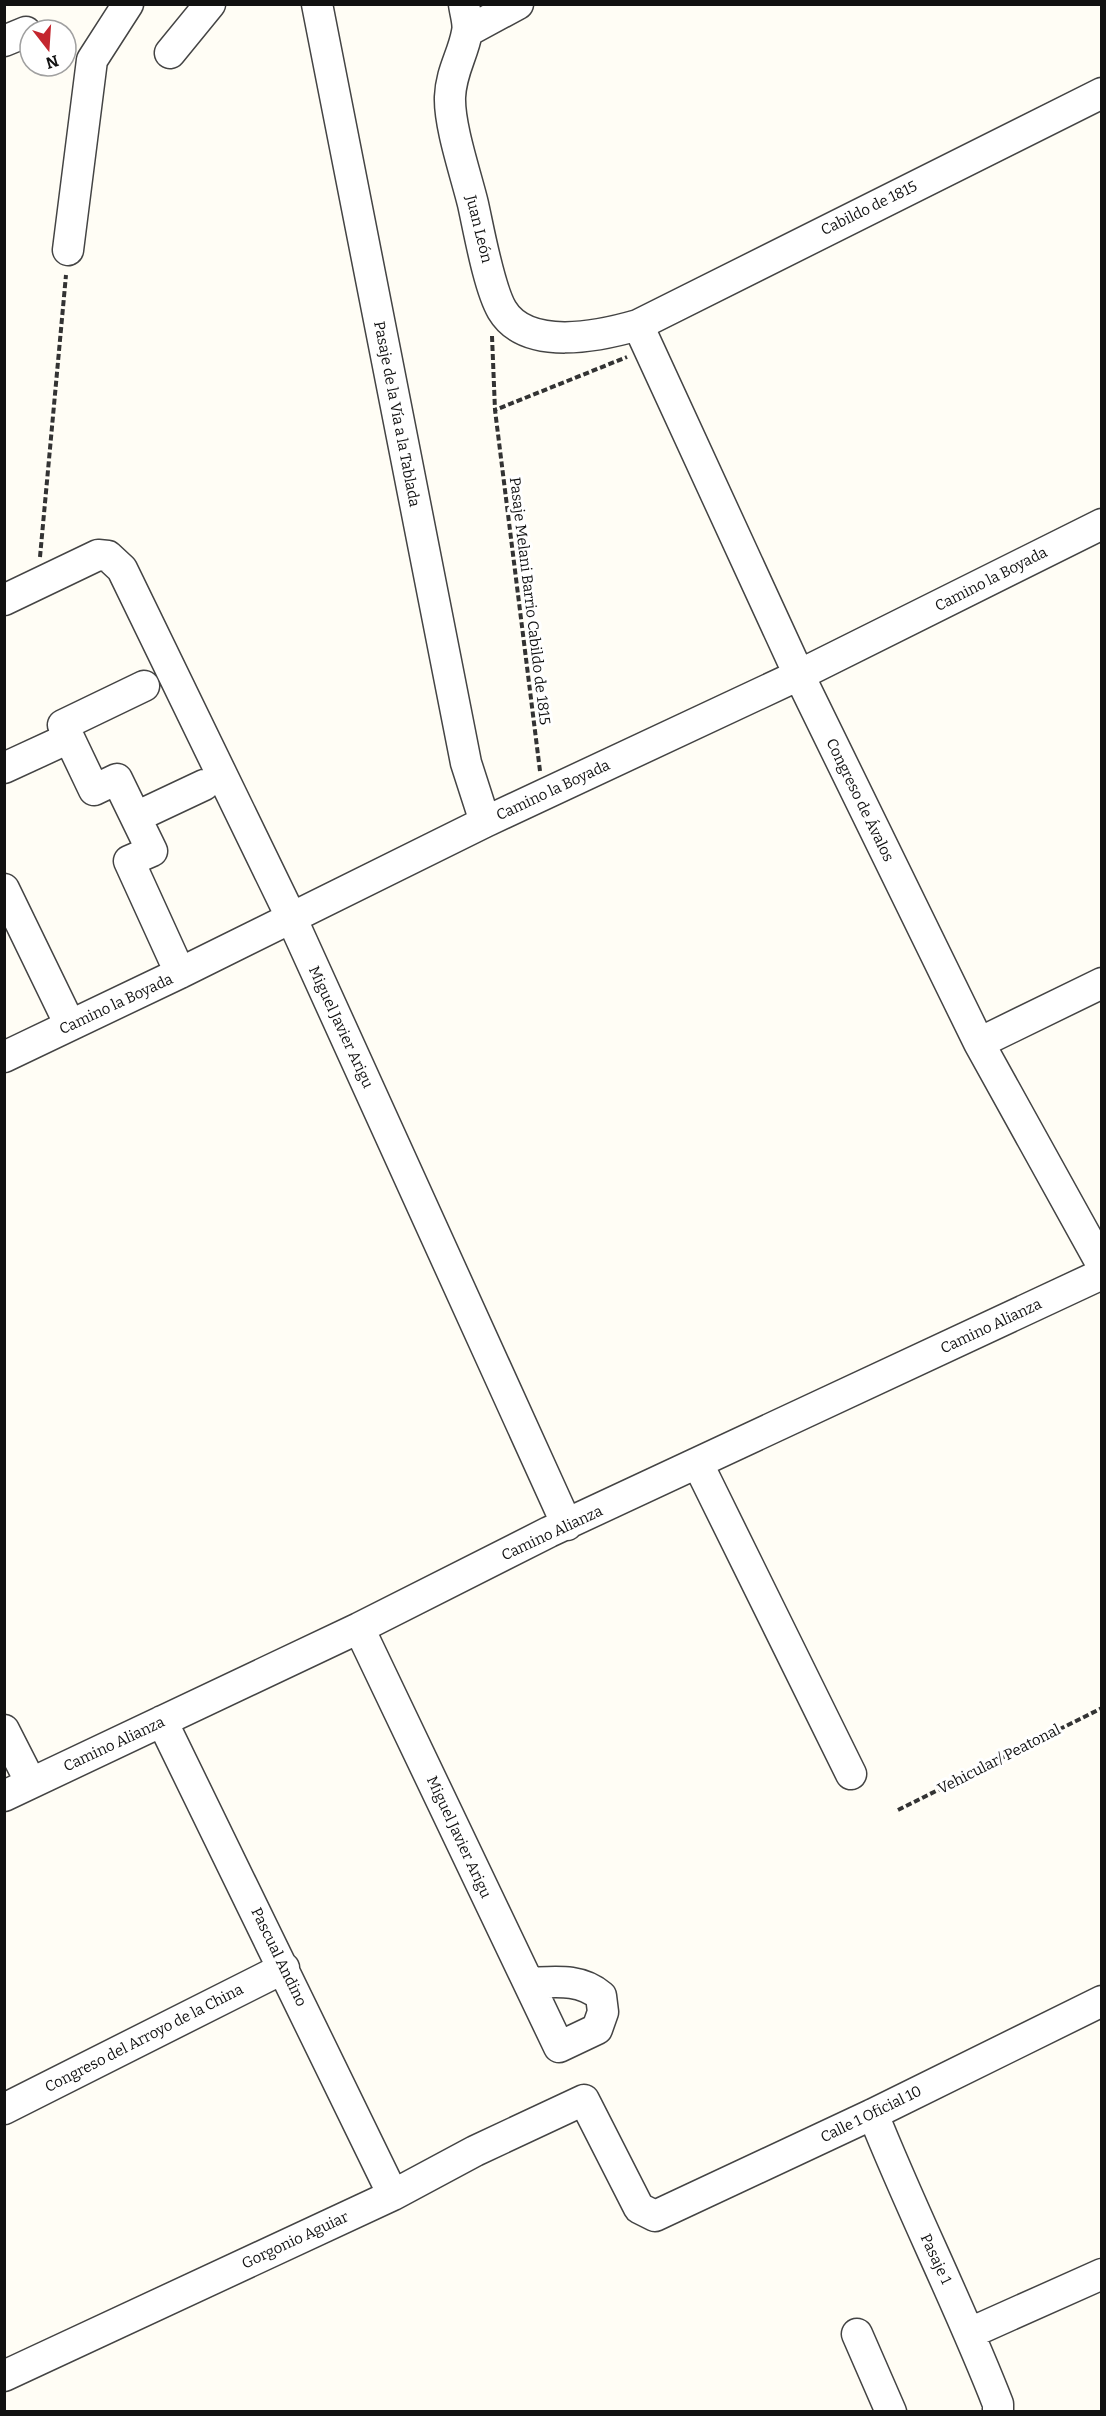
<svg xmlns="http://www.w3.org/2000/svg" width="1106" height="2416" viewBox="0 0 1106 2416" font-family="Bitter,serif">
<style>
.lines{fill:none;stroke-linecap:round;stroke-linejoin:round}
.minor-casing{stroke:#444;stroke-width:33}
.path{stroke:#333;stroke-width:4;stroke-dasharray:6 3;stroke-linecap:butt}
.minor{stroke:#fff;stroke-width:30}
.labels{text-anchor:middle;stroke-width:6;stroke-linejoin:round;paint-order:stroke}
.street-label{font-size:15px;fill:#111;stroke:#fff}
</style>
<rect width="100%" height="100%" fill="#fffdf5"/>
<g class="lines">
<defs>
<path id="minor" d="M317 4 466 763 485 822
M464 4C465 13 469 24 467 32 463 55 451 71 450 97 449 126 466 175 473 204 479 231 489 288 502 310 527 352 600 336 638 325L1102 93
M468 31 518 4
M4 41 26 32
M170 53 210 4
M68 250 92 60 128 4
M638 325 799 675 979 1043 1102 1265
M4 600 98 555 108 556 122 569 291 917 567 1525
M144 686 63 725 94 790 117 779 152 851 129 861 180 973
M4 768 69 738
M136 817 204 785
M4 889 70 1025
M979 1043 1102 983
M4 1057 180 973 485 822 799 675 1102 524
M698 1464 851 1774
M359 1628 559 2047 597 2029 603 2012 601 1996C580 1978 555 1982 529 1983
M162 1721 393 2195
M4 1730 31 1783
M4 1796 359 1628 549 1532 1102 1274
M4 2109 284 1968
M873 2114C912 2212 960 2306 998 2404V2412
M970 2333 1102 2274
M857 2334 891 2412
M4 2376 393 2195 475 2151 584 2100 639 2208 655 2216 873 2114 1102 2001"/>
</defs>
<use href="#minor" class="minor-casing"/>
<path class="path" d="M492 336 495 410
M40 557 66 275
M540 771 495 410 627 357
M898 1810 1102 1708"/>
<use href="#minor" class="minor"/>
</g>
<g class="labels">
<g class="street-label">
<text transform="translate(869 208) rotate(-26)" y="5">Cabildo de 1815</text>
<text transform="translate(479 229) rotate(76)" y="5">Juan León</text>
<text transform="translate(397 414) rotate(79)" y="5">Pasaje de la Vía a la Tablada</text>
<text transform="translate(991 579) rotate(-27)" y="5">Camino la Boyada</text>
<text transform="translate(530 601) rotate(83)" y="5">Pasaje Melani Barrio Cabildo de 1815</text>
<text transform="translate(553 790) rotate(-25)" y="5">Camino la Boyada</text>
<text transform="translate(860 800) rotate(64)" y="5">Congreso de Ávalos</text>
<text transform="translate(116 1004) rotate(-25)" y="5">Camino la Boyada</text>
<text transform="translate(341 1027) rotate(65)" y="5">Miguel Javier Arigu</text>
<text transform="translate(991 1326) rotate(-25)" y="5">Camino Alianza</text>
<text transform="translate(552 1533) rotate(-25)" y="5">Camino Alianza</text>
<text transform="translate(114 1744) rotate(-25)" y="5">Camino Alianza</text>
<text transform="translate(999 1759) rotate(-27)" y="5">Vehicular/ Peatonal</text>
<text transform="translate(459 1837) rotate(65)" y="5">Miguel Javier Arigu</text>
<text transform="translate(279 1957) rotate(64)" y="5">Pascual Andino</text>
<text transform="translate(144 2038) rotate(-27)" y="5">Congreso del Arroyo de la China</text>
<text transform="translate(871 2114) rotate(-26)" y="5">Calle 1 Oficial 10</text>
<text transform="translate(295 2240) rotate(-25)" y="5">Gorgonio Aguiar</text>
<text transform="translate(936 2259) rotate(65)" y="5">Pasaje 1</text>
</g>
</g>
<rect width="1106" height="2416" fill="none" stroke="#111111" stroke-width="12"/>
<g transform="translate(48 48) rotate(163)"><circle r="28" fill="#ffffff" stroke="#a0a0a0" stroke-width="1.5"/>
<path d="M0-4.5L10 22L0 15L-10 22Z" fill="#c4262e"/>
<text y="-9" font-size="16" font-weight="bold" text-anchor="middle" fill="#111111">N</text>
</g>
</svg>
